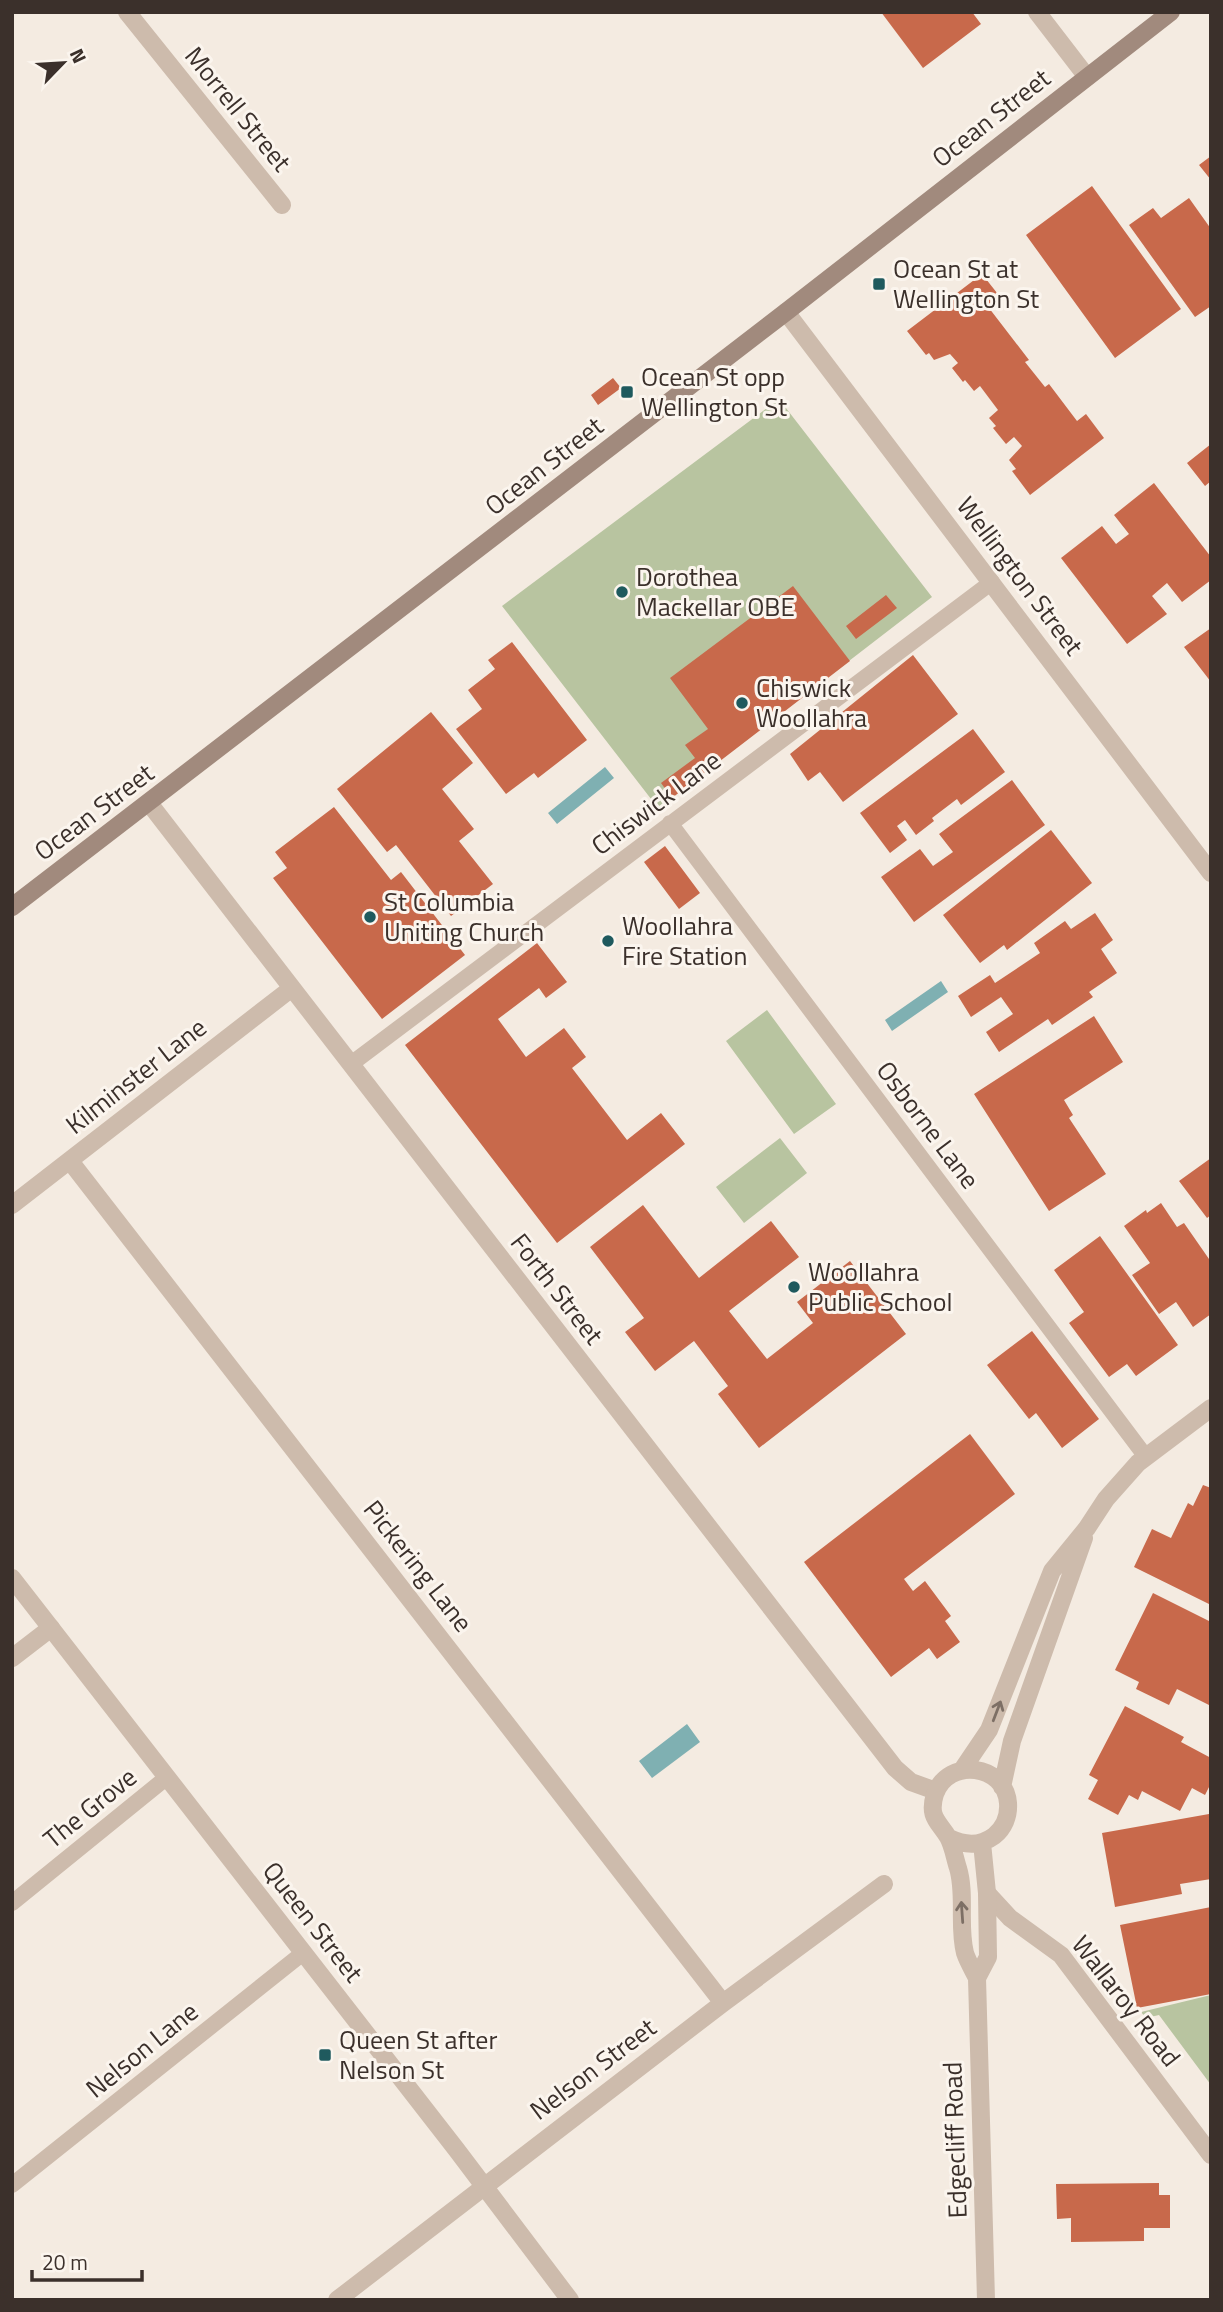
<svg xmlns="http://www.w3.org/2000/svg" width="1223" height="2312" viewBox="0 0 1223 2312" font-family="'Titillium Web',sans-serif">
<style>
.green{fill:#b8c4a0}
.water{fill:#7fb0b2}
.building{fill:#c8694b}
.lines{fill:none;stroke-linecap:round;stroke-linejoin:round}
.service{stroke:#cdbbac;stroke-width:16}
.minor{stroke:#cdbbac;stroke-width:18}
.tertiary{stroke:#cdbbac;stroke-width:18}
.secondary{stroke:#a18a7d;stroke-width:18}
.oneway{stroke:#7d6f65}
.poi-dot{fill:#1f5a5e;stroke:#fbf5ee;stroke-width:2.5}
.labels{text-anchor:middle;stroke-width:6;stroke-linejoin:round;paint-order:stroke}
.street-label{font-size:26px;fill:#3b302b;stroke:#fbf5ee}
.poi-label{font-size:26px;fill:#3b302b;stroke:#fbf5ee;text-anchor:start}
</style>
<rect width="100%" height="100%" fill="#f4ebe1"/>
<path class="green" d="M779 399 932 597 658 808 502 606Z
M767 1010 836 1104 794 1134 726 1041Z
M780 1138 807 1173 744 1223 716 1187Z
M1211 1995V2085L1159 2015 1146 2018 1141 2012Z"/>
<path class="water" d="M605 767 614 778 557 824 548 813Z
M941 981 948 992 892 1031 885 1020Z
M687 1724 700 1742 652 1778 639 1761Z"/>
<path class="building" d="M881 12H972L981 24 923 68Z
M1211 156V180L1199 165Z
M1092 186 1181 309 1115 358 1026 235Z
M1189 198 1211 229V247L1209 249 1211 251V306L1195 317 1129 225 1153 208 1161 218Z
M982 274 1001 298 989 308 1029 360 1025 362 1045 387 1049 384 1077 421 1086 414 1104 438 1030 495 1012 471 1016 469 1009 460 1022 446 1014 437 1006 444 993 428 996 426 989 418 998 410 980 386 974 391 965 380 963 382 952 368 958 363 950 354 934 360 929 353 926 355 907 331Z
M613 378 621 388 598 405 591 395Z
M1211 444V481L1205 486 1187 463Z
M1154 483 1211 557V580L1182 602 1167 583 1152 596 1167 614 1127 644 1061 558 1102 526 1116 544 1129 534 1114 515Z
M793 586 850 661 672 798 661 783 695 758 685 745 708 729 670 678Z
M886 595 897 608 856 639 846 626Z
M1211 628V682L1184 647Z
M512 642 587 740 538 778 534 773 506 794 456 729 482 709 468 690 495 669 488 660Z
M913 655 958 714 843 802 820 772 808 781 790 754Z
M431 712 473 763 442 789 474 829 459 841 493 884 451 916 396 845 387 852 337 789Z
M973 729 1005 772 961 805 957 799 932 818 934 821 916 835 905 820 897 826 907 840 890 853 860 813Z
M1012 780 1045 825 914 922 881 877 920 849 933 866 953 852 939 834Z
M334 807 391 880 401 872 465 955 382 1019 273 878 287 868 275 852Z
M1051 830 1092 883 1007 950 1004 945 980 963 943 915Z
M665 846 700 893 679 909 644 862Z
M1095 913 1113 940 1101 949 1117 973 1089 992 1093 997 1052 1025 1048 1019 999 1052 986 1032 1013 1014 1001 997 971 1017 958 996 990 975 995 983 1040 953 1034 943 1065 921 1071 929Z
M537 943 567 982 546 998 539 988 498 1019 526 1057 564 1028 586 1057 572 1068 627 1140 661 1113 685 1144 557 1243 405 1045Z
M1094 1016 1123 1062 1064 1100 1073 1115 1069 1118 1106 1174 1049 1211 974 1094Z
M1211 1158V1215L1207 1218 1179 1181Z
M1161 1203 1177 1227 1184 1223 1209 1259 1211 1258V1314L1193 1327 1176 1302 1159 1314 1132 1275 1150 1263 1124 1226 1146 1210 1147 1213Z
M643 1205 699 1278 771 1221 799 1257 729 1311 767 1359 813 1323 797 1302 850 1261 906 1334 759 1448 718 1394 728 1386 694 1341 655 1371 625 1332 644 1318 590 1247Z
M1100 1236 1178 1345 1136 1376 1127 1364 1109 1377 1069 1323 1084 1312 1054 1270Z
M1032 1331 1099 1419 1062 1448 1036 1413 1029 1419 987 1365Z
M970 1434 1015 1494 904 1579 913 1591 925 1581 951 1616 945 1621 960 1642 937 1659 929 1648 891 1677 804 1562Z
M1203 1485 1211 1488V1605L1134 1567 1152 1529 1171 1538 1188 1503 1193 1506Z
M1153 1593 1211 1622V1706L1177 1689 1169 1705 1136 1689 1139 1682 1115 1670Z
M1125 1706 1184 1737 1181 1742 1211 1758V1783L1205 1795 1192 1788 1180 1811 1142 1791 1138 1800 1129 1795 1118 1815 1088 1799 1098 1780 1089 1775Z
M1209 1814 1211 1879 1180 1884 1182 1894 1115 1907 1102 1833Z
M1211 1907V1994L1137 2008 1120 1925Z
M1159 2183V2195H1170V2228H1144V2241L1071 2242V2218L1057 2219 1056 2184Z"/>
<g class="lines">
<path class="service" d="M670 823 1146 1457
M351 1064 992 582
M12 1903 166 1778
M12 2185 303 1953"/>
<path class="minor" d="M127 12 282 205
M1037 12 1087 77
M786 312 1211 873
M149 803 895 1768 911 1782 936 1791
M70 1161 723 2003
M12 1205 292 988
M12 1658 51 1628
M987 1893 1010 1918 1061 1955 1211 2155
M337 2300 723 2003 884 1884"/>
<path class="tertiary" d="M12 1578 456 2149 570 2300
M962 1770 989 1730 1052 1571 1087 1528 1106 1499 1138 1463 1211 1408
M1002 1787 1012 1741 1084 1538
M949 1838C964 1845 979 1847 994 1836 1004 1828 1009 1816 1008 1803 1005 1764 948 1757 935 1794 928 1817 938 1821 948 1837 953 1846 955 1859 958 1868 966 1895 958 1926 965 1953 968 1962 973 1970 977 1978L986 2300
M977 1978 988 1957 987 1893 982 1843"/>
<path class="secondary" d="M12 907 786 312 1171 12"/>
</g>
<defs><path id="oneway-shaft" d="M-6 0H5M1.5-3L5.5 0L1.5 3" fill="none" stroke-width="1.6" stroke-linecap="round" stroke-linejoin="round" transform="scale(1.75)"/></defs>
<g class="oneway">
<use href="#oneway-shaft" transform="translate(997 1711) rotate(-69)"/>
<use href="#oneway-shaft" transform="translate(962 1912) rotate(-94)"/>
</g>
<g class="poi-dot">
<rect x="872" y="277" width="14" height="14" rx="3.5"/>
<rect x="620" y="385" width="14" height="14" rx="3.5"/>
<circle cx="622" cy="592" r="7"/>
<circle cx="742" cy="703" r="7"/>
<circle cx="370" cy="917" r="7"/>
<circle cx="608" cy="941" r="7"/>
<circle cx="794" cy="1287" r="7"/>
<rect x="318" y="2048" width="14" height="14" rx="3.5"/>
</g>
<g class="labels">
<g class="street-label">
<text transform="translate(238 109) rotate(51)" y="9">Morrell Street</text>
<text transform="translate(991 118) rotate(-38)" y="9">Ocean Street</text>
<text transform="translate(544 466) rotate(-38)" y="9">Ocean Street</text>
<text transform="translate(1020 576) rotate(53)" y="9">Wellington Street</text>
<text transform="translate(656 803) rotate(-37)" y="9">Chiswick Lane</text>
<text transform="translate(94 812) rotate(-37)" y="9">Ocean Street</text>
<text transform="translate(136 1076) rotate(-38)" y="9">Kilminster Lane</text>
<text transform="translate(928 1125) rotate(53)" y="9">Osborne Lane</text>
<text transform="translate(557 1289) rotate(52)" y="9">Forth Street</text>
<text transform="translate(418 1566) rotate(52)" y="9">Pickering Lane</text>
<text transform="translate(90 1808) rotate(-39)" y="9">The Grove</text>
<text transform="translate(313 1922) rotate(52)" y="9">Queen Street</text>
<text transform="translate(1126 2001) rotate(52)" y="9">Wallaroy Road</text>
<text transform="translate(142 2050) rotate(-39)" y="9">Nelson Lane</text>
<text transform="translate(593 2069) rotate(-37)" y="9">Nelson Street</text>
<text transform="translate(955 2140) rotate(-92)" y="9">Edgecliff Road</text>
</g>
<g class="poi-label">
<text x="893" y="278">Ocean St at<tspan x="893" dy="30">Wellington St</tspan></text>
<text x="641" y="386">Ocean St opp<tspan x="641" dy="30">Wellington St</tspan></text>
<text x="636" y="586">Dorothea<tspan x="636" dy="30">Mackellar OBE</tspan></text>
<text x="756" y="697">Chiswick<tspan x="756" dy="30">Woollahra</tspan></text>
<text x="384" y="911">St Columbia<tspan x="384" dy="30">Uniting Church</tspan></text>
<text x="622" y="935">Woollahra<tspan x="622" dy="30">Fire Station</tspan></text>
<text x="808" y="1281">Woollahra<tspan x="808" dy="30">Public School</tspan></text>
<text x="339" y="2049">Queen St after<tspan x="339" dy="30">Nelson St</tspan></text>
</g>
</g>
<rect width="1223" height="2312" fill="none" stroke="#3b302b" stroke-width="28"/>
<g transform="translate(63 63) rotate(65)" stroke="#fbf5ee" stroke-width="5" paint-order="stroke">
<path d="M0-5L12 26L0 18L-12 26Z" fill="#3b302b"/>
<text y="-10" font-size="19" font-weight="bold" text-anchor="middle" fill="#3b302b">N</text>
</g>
<path d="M32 2270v10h110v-10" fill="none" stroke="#3b302b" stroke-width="3.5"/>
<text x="42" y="2270" font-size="21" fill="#3b302b" stroke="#fbf5ee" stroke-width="5" paint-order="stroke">20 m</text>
</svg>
